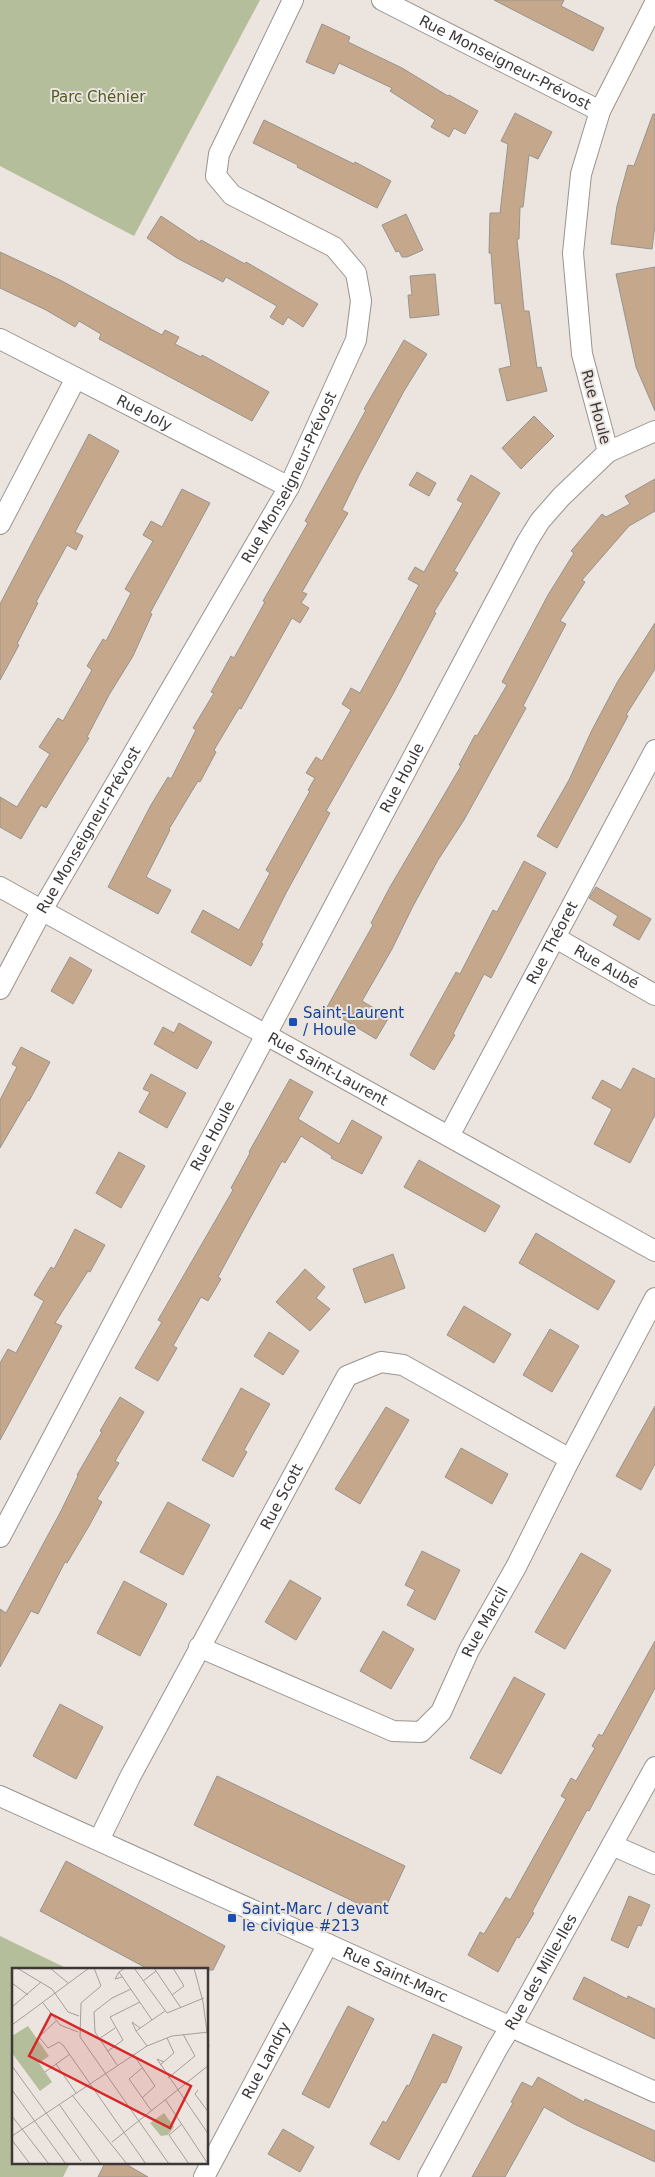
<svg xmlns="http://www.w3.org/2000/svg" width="655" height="2177" viewBox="0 0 655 2177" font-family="'DejaVu Sans',sans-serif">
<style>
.park{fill:#b5be9a}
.building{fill:#c5a88b;stroke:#98938e}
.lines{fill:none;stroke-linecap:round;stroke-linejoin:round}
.minor-casing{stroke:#9a948f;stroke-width:22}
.minor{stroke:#fff;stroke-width:20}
.transit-dot{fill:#1a4fb4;stroke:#ebe4df;stroke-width:2}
.labels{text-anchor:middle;stroke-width:4;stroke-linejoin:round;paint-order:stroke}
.street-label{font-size:15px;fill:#3b3837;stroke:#ebe4df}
.park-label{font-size:15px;fill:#505c22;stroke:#ebe4df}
.transit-label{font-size:15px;fill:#164399;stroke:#ebe4df;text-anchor:start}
.inset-road{fill:none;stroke:#a59f9c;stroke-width:1}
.view{fill:#d62828;fill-opacity:0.15;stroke:#d62828;stroke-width:2.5}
.inset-edge{fill:none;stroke:#3b3837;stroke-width:2.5}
</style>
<rect width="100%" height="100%" fill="#ebe4df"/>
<path class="park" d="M0 0H260L134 236 0 166Z
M0 1936 68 1969 14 1970V2163H70L63 2177H0Z"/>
<path class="building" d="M494 0H564L561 6 604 28 593 51Z
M322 24 350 37 348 42 402 68 448 96 449 95 478 111 465 134 454 128 449 137 431 127 435 120 390 91 392 88 339 63 334 74 306 62Z
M515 113 552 132 538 159 529 155 523 207H520L519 239H517L524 311H529L537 368 541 367 547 391 507 401 499 369 511 366 501 303 495 304 491 253H489L490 213H500L508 144 501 141Z
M653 114H655V225L652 249 611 244 617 206 628 165 634 166Z
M264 120 354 164 355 162 391 181 377 208 297 167 298 165 253 143Z
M406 214 423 250 407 257H402L399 251 396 252 382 225Z
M161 216 200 242 201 240 245 264 246 262 318 304 303 327 288 317 283 325 270 317 277 306 226 277 223 282 177 258 147 238Z
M0 252 60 280 162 335 165 330 179 337 175 344 201 357 202 355 269 392 252 421 99 339 101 334 79 321 75 327 46 310 0 288Z
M655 267V411L636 367 616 274Z
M435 274 439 315 410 318 408 295H412L410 276Z
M404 340 427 354 404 391 360 473 342 510 348 513 302 592 307 594 301 603 309 608 300 623 292 618 241 709 239 708 214 750 216 752 200 782 198 781 169 829 170 830 146 877 171 890 158 914 108 887 151 805 168 777 171 779 196 730 193 728 214 693 211 692 231 656 234 658 265 602 263 601 308 523 305 521 366 410 364 409Z
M534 416 554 436 521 469 502 448Z
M89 434 119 451 75 532 83 536 76 550 67 545 36 602 38 603 17 644 19 645 0 680V604Z
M417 472 436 483 429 496 409 485Z
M471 475 500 493 454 571 458 573 434 612 436 613 393 694 326 811 330 813 286 893 261 943 263 944 251 966 191 932 203 910 239 930 270 873 266 870 310 791 308 790 315 778 306 773 316 757 322 761 351 710 342 704 351 688 360 693 419 585 408 579 415 567 424 572 463 503 457 500Z
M655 479V511L629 526 582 580 585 582 560 621 566 624 523 706 526 708 464 820 438 860 412 908 392 949 362 1001 389 1017 376 1039 326 1009 373 925 371 923 390 887 461 766 459 765 475 735 477 736 507 685 502 682 548 595 574 553 571 551 602 514 606 517 630 504 625 496Z
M182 489 210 503 150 613 152 614 133 656 109 695 87 737 89 738 46 808 41 805 21 839 0 827V797L17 807 50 754 39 747 58 718 63 721 92 670 87 666 103 639 106 641 131 593 125 589 153 541 143 535 151 521 162 527Z
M655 623V669L626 715 628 716 557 848 537 836 569 780 592 730 618 681Z
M524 861 546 873 491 978 484 974 453 1034 455 1035 434 1070 410 1055 456 972 460 974 493 910 497 912Z
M596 887 651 919 639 940 613 925 618 916 589 898Z
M70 957 92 970 73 1004 51 991Z
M179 1023 212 1042 197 1069 154 1044 163 1027 174 1033Z
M21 1047 50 1062 29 1101 28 1100 0 1148V1100L17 1067 12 1064Z
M633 1068 655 1079V1115L630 1163 594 1144 612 1109 592 1098 602 1080 621 1090Z
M151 1074 186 1093 167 1128 139 1112 150 1092 143 1089Z
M290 1079 313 1092 298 1119 339 1144 352 1120 382 1137 362 1174 331 1158 332 1156 301 1136 285 1163 282 1161 249 1220 218 1277 221 1279 208 1301 201 1297 173 1346 177 1348 158 1381 135 1368 162 1322 158 1320 233 1190 231 1188 250 1153 249 1152Z
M119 1152 145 1166 121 1208 96 1193Z
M419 1160 500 1206 485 1232 404 1187Z
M75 1229 105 1245 90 1272 88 1271 55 1323 62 1326 0 1440V1363L8 1349 16 1353 44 1301 34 1295 51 1267 54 1269Z
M536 1233 615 1281 598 1310 519 1263Z
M393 1254 405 1288 365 1303 353 1269Z
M305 1269 325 1287 316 1298 330 1309 310 1331 276 1302Z
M464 1306 511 1334 494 1363 447 1335Z
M550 1329 579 1346 552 1392 523 1375Z
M269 1332 299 1351 283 1375 254 1356Z
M241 1388 270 1404 244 1450 247 1452 233 1477 202 1460Z
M120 1397 144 1412 115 1461 119 1463 97 1499 102 1502 89 1526 67 1563 65 1562 38 1614 31 1611 0 1667V1609L6 1613 61 1511 78 1476 77 1475 102 1432 100 1431Z
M655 1406V1464L641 1490 616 1476Z
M386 1407 409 1420 360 1504 335 1489Z
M461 1448 508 1474 492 1504 445 1477Z
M168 1502 210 1525 183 1575 140 1552Z
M422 1551 460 1570 435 1620 407 1605 415 1590 405 1585Z
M581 1553 611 1570 565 1649 535 1632Z
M290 1580 321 1598 296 1640 265 1622Z
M124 1581 167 1604 140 1656 97 1633Z
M383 1631 414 1649 391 1689 360 1671Z
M655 1641V1688L589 1811 587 1810 561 1858 532 1912 534 1913 519 1938 517 1937 498 1972 468 1955 480 1932 484 1934 506 1897 510 1900 566 1799 561 1796 571 1778 576 1781 595 1748 592 1746 599 1734 602 1736Z
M514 1677 545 1694 501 1774 470 1758Z
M60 1704 103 1727 76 1779 33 1756Z
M217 1776 405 1866 382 1915 194 1825Z
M66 1861 225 1946 213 1970H150L40 1911Z
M629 1896 650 1905 641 1926 638 1925 628 1948 611 1940Z
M584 1977 627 1999 628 1996 655 2009V2039L573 1999Z
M348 2006 374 2019 329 2108 302 2094Z
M433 2034 462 2047 446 2083 442 2082 399 2160 370 2144 383 2121 386 2123 407 2085 409 2086Z
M538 2077 584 2102 585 2099 655 2131V2162L574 2124 544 2107 505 2177H472L513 2103 511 2102 522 2082 532 2087Z
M283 2129 314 2147 300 2172 268 2154Z
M105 2163H124L148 2177H98Z"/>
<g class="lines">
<defs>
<g id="minor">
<path id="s1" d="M382 0 600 111"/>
<path id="s2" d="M0 339 289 487"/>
<path d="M608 452 582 354 573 253 581 174 600 111 655 3"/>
<path d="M0 524 76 378"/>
<path id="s3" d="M0 887 655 1251"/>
<path id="s4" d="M556 938 655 995"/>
<path id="s5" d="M0 989 42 910 289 487 356 340 361 301 356 273 334 247 232 195 216 176 219 154 293 0"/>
<path id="s6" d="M449 1136 655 750"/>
<path id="s7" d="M0 1537 527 542 540 521 561 497 608 452 655 431"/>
<path id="s8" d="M199 1647 393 1731 421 1732 441 1712 469 1650 516 1567 570 1459 655 1298"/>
<path id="s9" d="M0 1796 655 2092"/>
<path id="s10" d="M99 1840 130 1777 347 1376 381 1362 403 1365 570 1459"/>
<path d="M612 1845 655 1864"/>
<path id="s11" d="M204 2177 328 1944"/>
<path id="s12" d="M428 2177 497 2049 520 2011 655 1767"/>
</g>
</defs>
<use href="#minor" class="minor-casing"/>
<use href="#minor" class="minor"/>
</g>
<g class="transit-dot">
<rect x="288" y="1017" width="10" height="10" rx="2.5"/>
<rect x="227" y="1913" width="10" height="10" rx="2.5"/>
</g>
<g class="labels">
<g class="street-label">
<text dy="5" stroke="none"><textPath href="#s1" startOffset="138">Rue Monseigneur-Prévost</textPath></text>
<text transform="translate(596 407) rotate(75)" y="5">Rue Houle</text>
<text dy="5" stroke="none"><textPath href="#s2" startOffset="162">Rue Joly</textPath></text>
<text dy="5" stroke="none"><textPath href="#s5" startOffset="588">Rue Monseigneur-Prévost</textPath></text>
<text dy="5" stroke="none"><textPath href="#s7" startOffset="859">Rue Houle</textPath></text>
<text dy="5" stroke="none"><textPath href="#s5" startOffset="182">Rue Monseigneur-Prévost</textPath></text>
<text dy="5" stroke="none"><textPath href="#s6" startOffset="219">Rue Théoret</textPath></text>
<text dy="5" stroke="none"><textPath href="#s4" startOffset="58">Rue Aubé</textPath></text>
<text dy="5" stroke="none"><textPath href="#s3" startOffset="375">Rue Saint-Laurent</textPath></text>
<text dy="5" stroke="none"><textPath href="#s7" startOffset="454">Rue Houle</textPath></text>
<text dy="5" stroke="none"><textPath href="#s10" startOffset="389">Rue Scott</textPath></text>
<text dy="5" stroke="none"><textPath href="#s8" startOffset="368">Rue Marcil</textPath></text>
<text dy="5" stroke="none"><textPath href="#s12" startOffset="234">Rue des Mille-Iles</textPath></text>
<text dy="5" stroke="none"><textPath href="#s9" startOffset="434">Rue Saint-Marc</textPath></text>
<text dy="5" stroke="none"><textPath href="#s11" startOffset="132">Rue Landry</textPath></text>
</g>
<g class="park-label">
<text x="98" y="102">Parc Chénier</text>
</g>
<g class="transit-label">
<text x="303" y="1018">Saint-Laurent<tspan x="303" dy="17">/ Houle</tspan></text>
<text x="242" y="1914">Saint-Marc / devant<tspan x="242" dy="17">le civique #213</tspan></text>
</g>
</g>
<g transform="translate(12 1968)">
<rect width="196" height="196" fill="#ebe4df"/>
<path d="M16 58 37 88 27 95 40 114 28 123 0 85V68ZM152 145 162 159 156 167 149 168 138 155Z" fill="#b5be9a"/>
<path class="inset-road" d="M5 0 40 21 56 44 67 48M38 0 56 15M82 0 89 18 69 35 68 69 157 196M113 0 107 4 140 52M122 0 155 45 192 30M142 0 169 40M182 0 191 34 197 79M107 4 103 11 110 9M131 13 144 3M0 15 16 27M160 27 172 18 161 0M31 35 48 57 66 64M0 39 29 14M44 53 27 69 36 80 47 74 51 77 134 196M0 57 77 0M124 63 120 54 128 60M87 71 103 60M135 78 124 63 153 43M96 83 111 72 98 49 128 34M121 86 143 118 130 130M152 94 145 91 197 167M44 96 64 125M105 97 83 64 82 44 100 30 119 21M148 97 162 85 155 70M0 98 69 193M130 100 117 111 139 142M33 104 58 86M156 110 183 88 171 66M0 122 54 196M186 122 183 126 197 145M60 127 115 196M153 131 196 196M47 136 89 196M0 148 37 196M170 156 157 167 177 196M0 168 135 78 160 68 197 64M0 172 18 196M100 174 197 97"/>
<path class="view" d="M39 46 179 118 158 160 17 88Z"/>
<rect width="196" height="196" class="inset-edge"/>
</g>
</svg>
